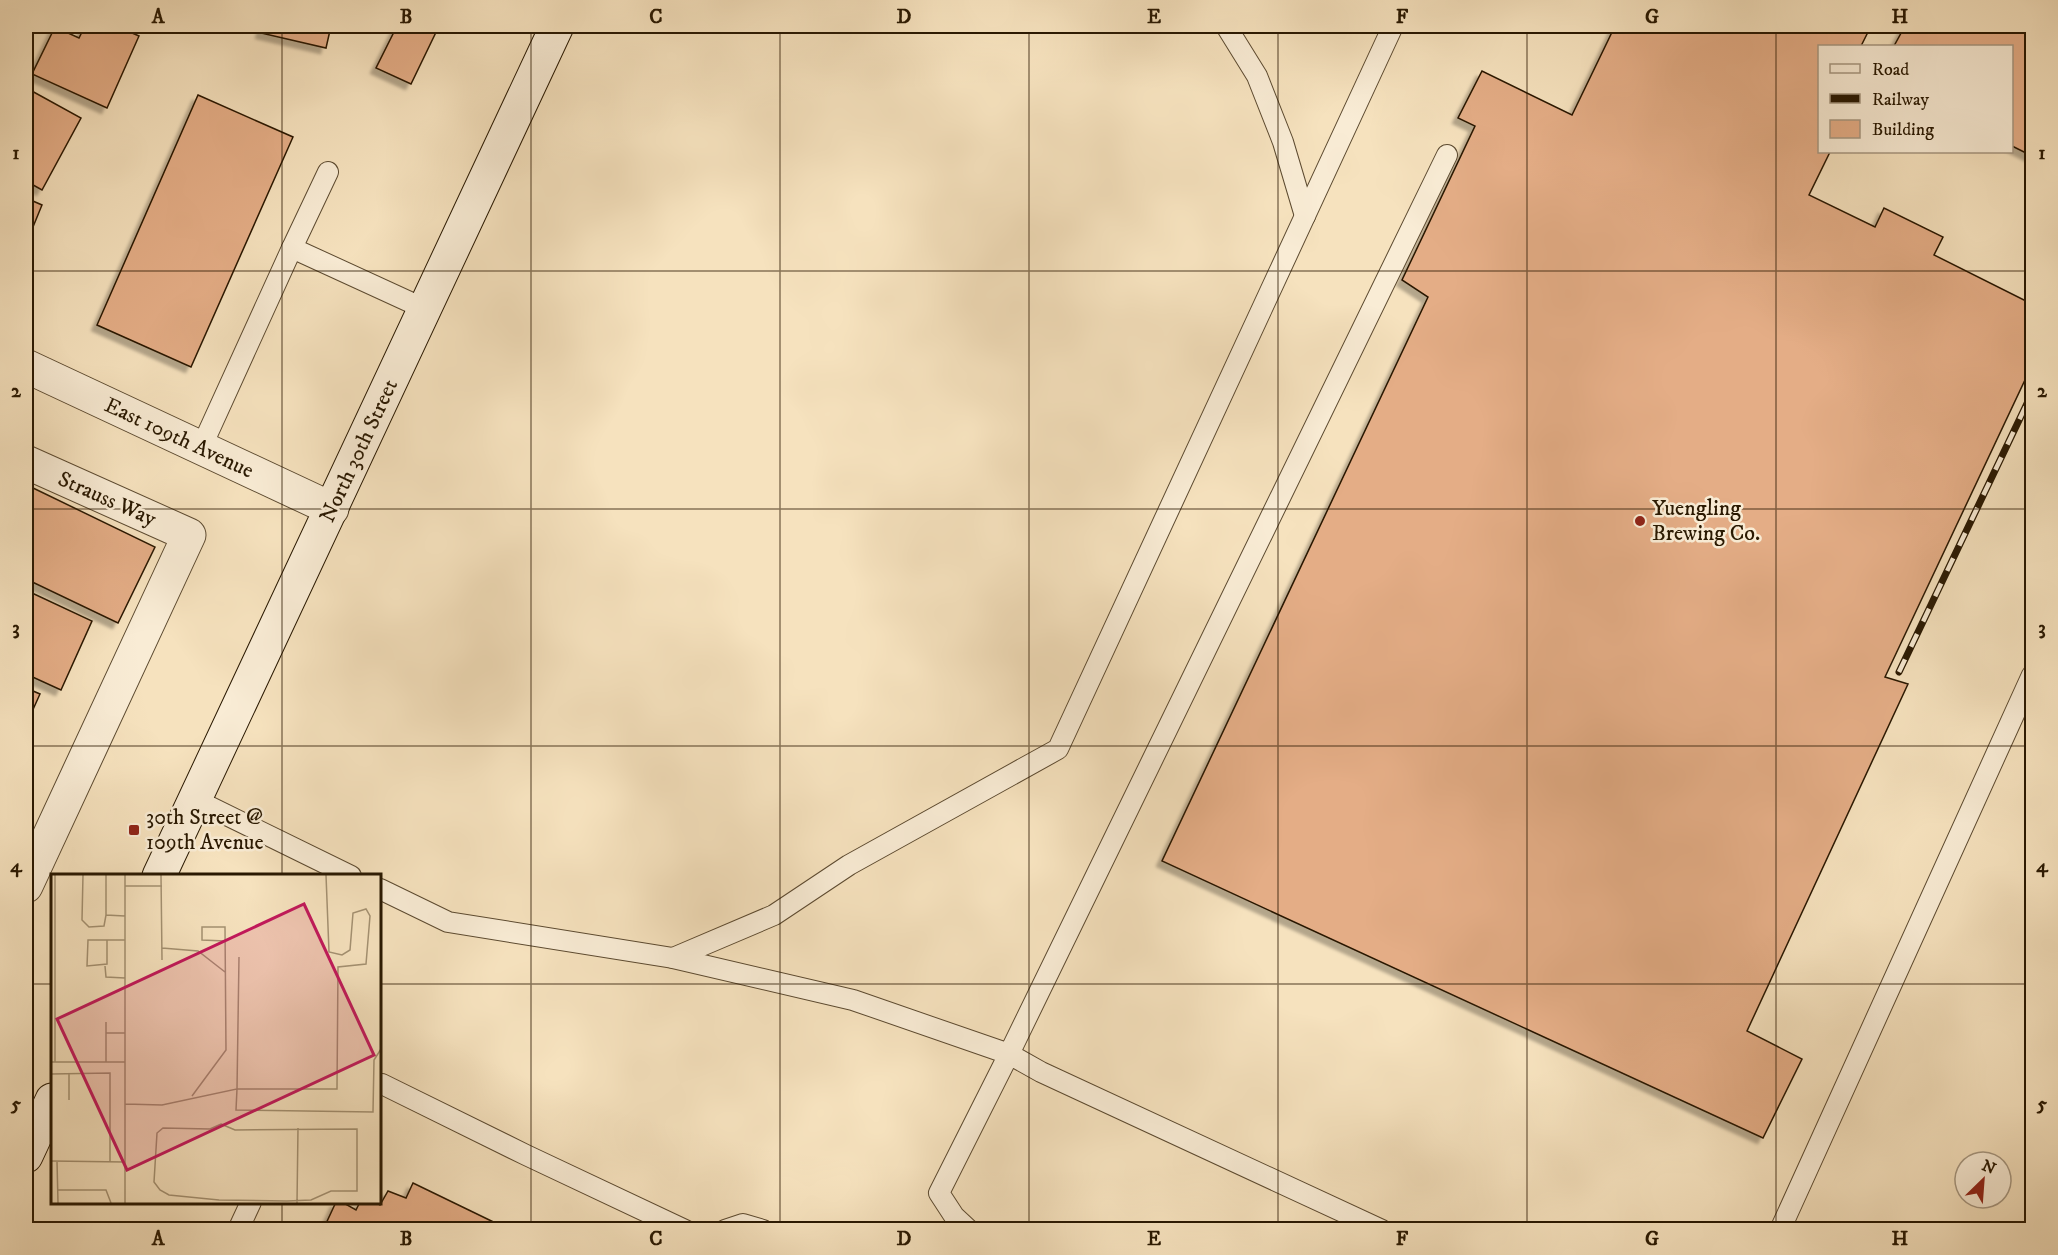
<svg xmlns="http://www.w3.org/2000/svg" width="2058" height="1255" font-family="'IM FELL DW Pica',serif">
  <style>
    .building { fill: #e4ad86; stroke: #291801; stroke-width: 1.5; filter: url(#shadow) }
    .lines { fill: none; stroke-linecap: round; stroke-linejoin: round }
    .service-casing { stroke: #5c4a30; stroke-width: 22 }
    .minor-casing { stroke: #5c4a30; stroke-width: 35 }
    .tertiary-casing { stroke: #5c4a30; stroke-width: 35 }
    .secondary-casing { stroke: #291801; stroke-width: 35 }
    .service { stroke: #f9ecd5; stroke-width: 20 }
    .minor { stroke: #f9ecd5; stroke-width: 33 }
    .tertiary { stroke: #f9ecd5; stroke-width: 33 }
    .secondary { stroke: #f9ecd5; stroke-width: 33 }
    .rail-casing { stroke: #291801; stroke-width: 7 }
    .rail { stroke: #f9ecd5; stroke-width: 4.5; stroke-dasharray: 14; stroke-linecap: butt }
    .grid { fill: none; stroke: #291801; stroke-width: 1.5; stroke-opacity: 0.55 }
    .poi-dot { fill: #8f2418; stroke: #f9ecd5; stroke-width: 2 }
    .labels { text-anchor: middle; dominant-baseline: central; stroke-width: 5; stroke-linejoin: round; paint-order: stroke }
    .street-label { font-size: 22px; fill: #291801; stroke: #f9ecd5 }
    .poi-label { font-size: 22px; fill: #291801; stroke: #f9ecd5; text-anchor: start }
    .inset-road { fill: none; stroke: #a49172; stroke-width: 1.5 }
    .view { fill: #c2185b; fill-opacity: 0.15; stroke: #c2185b; stroke-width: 3 }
    .inset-edge { fill: none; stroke: #291801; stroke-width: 3 }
    .neatline { fill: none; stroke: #291801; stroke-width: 2 }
    .grid-label { font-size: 20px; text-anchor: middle; font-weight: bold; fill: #291801 }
  </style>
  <defs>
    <filter id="shadow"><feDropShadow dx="-5.5" dy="5.5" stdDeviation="1.5" flood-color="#0004"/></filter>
  </defs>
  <rect width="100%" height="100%" fill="#f6e2be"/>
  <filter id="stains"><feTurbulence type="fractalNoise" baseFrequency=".00333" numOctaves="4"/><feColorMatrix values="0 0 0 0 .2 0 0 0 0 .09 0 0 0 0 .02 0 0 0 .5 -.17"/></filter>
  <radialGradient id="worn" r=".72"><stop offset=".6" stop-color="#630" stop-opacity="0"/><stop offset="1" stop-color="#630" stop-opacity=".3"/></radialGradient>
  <g class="building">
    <polygon points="85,26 116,26 139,36 107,108 32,74 55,27 79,38"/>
    <polygon points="263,26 331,26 326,48 261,33"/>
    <polygon points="397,26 439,26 411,84 376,68"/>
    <polygon points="1615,26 1871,26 1861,46 1820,46 1820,152 1830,152 1809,195 1875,227 1884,208 1943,237 1934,255 2032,304 2032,365 1885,677 1908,684 1747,1031 1802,1059 1763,1138 1162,861 1428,297 1402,280 1475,126 1458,118 1482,71 1572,115"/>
    <polygon points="1905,26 2032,26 2032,156 2012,146 2012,46 1894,46"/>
    <polygon points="30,90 81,118 42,190 26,181 26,98"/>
    <polygon points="198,95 293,137 191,367 97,325"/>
    <polygon points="26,198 42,205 26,244"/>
    <polygon points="31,487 155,547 118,623 26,579 26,498"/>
    <polygon points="32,593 92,621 61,690 26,674 26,607"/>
    <polygon points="26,688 40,694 26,725"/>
    <polygon points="413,1183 510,1230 323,1230 336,1202 342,1202 356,1210 360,1202 375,1202 380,1205 388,1191 406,1198"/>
  </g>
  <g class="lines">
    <defs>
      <g id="service">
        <polyline points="1226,26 1257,76 1283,142 1305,216"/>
        <polyline points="328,172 292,248 425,309"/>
        <polyline points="201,448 292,248"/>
        <polyline points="196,800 351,876"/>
        <polyline points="380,889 448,922 673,958 853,1000 1009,1054 1447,155"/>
        <polyline points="673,958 774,915 849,865 1058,749 1393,26"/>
        <polyline points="380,1084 382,1084 526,1155 685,1230"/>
        <polyline points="238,1230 251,1202"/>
        <polyline points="725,1230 743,1224 763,1230"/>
        <polyline points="969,1230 954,1216 939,1193 1009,1054 1041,1072 1382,1230"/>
        <polyline points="1780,1230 2032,675"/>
      </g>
      <polyline id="minor" points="26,462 189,535 26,886"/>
      <polyline id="tertiary" points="26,366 332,509"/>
      <g id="secondary">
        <polyline points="159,876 557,26"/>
        <polyline points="26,1156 52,1100"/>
      </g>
    </defs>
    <use href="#service" class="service-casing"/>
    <use href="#minor" class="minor-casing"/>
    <use href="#tertiary" class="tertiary-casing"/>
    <use href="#secondary" class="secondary-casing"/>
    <use href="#service" class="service"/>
    <use href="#minor" class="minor"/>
    <use href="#tertiary" class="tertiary"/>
    <use href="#secondary" class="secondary"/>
    <defs>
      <polyline id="rail" points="1899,672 2032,393"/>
    </defs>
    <use href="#rail" class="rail-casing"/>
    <use href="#rail" class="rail"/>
  </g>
  <path class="grid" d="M282 26V876M531 26V1230M780 26V1230M1029 26V1230M1278 26V1230M1527 26V1230M1776 26V1230M26 271H2032M26 509H2032M26 746H2032M26 984H52M380 984H2032M282 1202V1230"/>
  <g class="poi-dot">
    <circle cx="1640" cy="521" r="6"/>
    <rect x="128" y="824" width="12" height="12" rx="3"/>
  </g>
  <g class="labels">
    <g class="street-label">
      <text transform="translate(179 438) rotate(25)">East 109th Avenue</text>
      <text transform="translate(359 451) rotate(-65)">North 30th Street</text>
      <text transform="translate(107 499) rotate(24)">Strauss Way</text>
    </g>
    <g class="poi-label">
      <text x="1652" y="508">Yuengling<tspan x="1652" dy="25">Brewing Co.</tspan></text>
      <text x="146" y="817">30th Street @<tspan x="146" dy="25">109th Avenue</tspan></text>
    </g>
  </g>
  <g transform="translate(51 874)">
    <rect width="330" height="330" fill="#f6e2be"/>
    <path class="inset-road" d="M32 1 31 46 38 53 53 52 55 41M55 1V41L74 42M110 1 111 86M275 1 278 78 291 81 299 76 302 39 315 35 319 42 315 90 287 93 286 215H186L185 236 322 238 323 186 330 175M74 12H111M56 66V90L36 92 37 66H74M111 74 147 77 174 98M54 92 55 103 74 104M55 148V159H74M55 159V188M1 188H74M4 188V1M0 200 59 199V288M18 200V226M141 222 175 176 174 53H151V66L174 67M74 230 111 231 186 215 188 83M170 250 184 256 306 255V317H280L260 326 236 327 168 326 118 321 109 316 103 308 106 259 112 254 159 255ZM0 287 74 288M6 287 7 329M7 316H55L60 329M74 329V1M246 329 247 254"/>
    <path class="view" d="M253 30 323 181 76 296 6 145Z"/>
    <rect width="330" height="330" class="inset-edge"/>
  </g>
  <rect width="2058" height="1255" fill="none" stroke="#f6e2be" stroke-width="66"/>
  <rect x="1818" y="45" width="195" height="108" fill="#f9ecd5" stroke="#a69780" stroke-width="1.5"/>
  <rect x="1830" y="64" width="30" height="9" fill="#f9ecd5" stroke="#a69780" stroke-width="1.5"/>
  <text x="1872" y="75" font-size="18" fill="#291801">Road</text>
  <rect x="1830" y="94" width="30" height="9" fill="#291801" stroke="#a69780" stroke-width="1.5"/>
  <text x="1872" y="105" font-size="18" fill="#291801">Railway</text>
  <rect x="1830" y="120" width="30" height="18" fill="#e4ad86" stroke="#a69780" stroke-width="1.5"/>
  <text x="1872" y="135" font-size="18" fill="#291801">Building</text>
  <g transform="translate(1983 1180) rotate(25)"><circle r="28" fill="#f9ecd5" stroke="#a69780" stroke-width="1.5"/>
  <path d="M0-4.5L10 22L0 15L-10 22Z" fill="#8f2418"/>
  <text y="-9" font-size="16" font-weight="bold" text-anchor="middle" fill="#291801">N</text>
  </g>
  <rect x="33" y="33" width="1992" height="1189" class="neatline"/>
  <g class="grid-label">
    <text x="158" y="23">A</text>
    <text x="406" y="23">B</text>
    <text x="656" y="23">C</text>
    <text x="904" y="23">D</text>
    <text x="1154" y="23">E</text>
    <text x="1402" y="23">F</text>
    <text x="1652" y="23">G</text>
    <text x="1900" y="23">H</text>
    <text x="16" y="159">1</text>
    <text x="2042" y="159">1</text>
    <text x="16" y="397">2</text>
    <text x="2042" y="397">2</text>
    <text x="16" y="634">3</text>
    <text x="2042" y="634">3</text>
    <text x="16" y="872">4</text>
    <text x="2042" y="872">4</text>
    <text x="16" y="1110">5</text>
    <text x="2042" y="1110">5</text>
    <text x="158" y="1245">A</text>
    <text x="406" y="1245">B</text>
    <text x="656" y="1245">C</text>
    <text x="904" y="1245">D</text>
    <text x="1154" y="1245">E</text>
    <text x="1402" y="1245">F</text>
    <text x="1652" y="1245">G</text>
    <text x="1900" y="1245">H</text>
  </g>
  <rect width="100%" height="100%" filter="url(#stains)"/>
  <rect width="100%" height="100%" fill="url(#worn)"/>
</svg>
